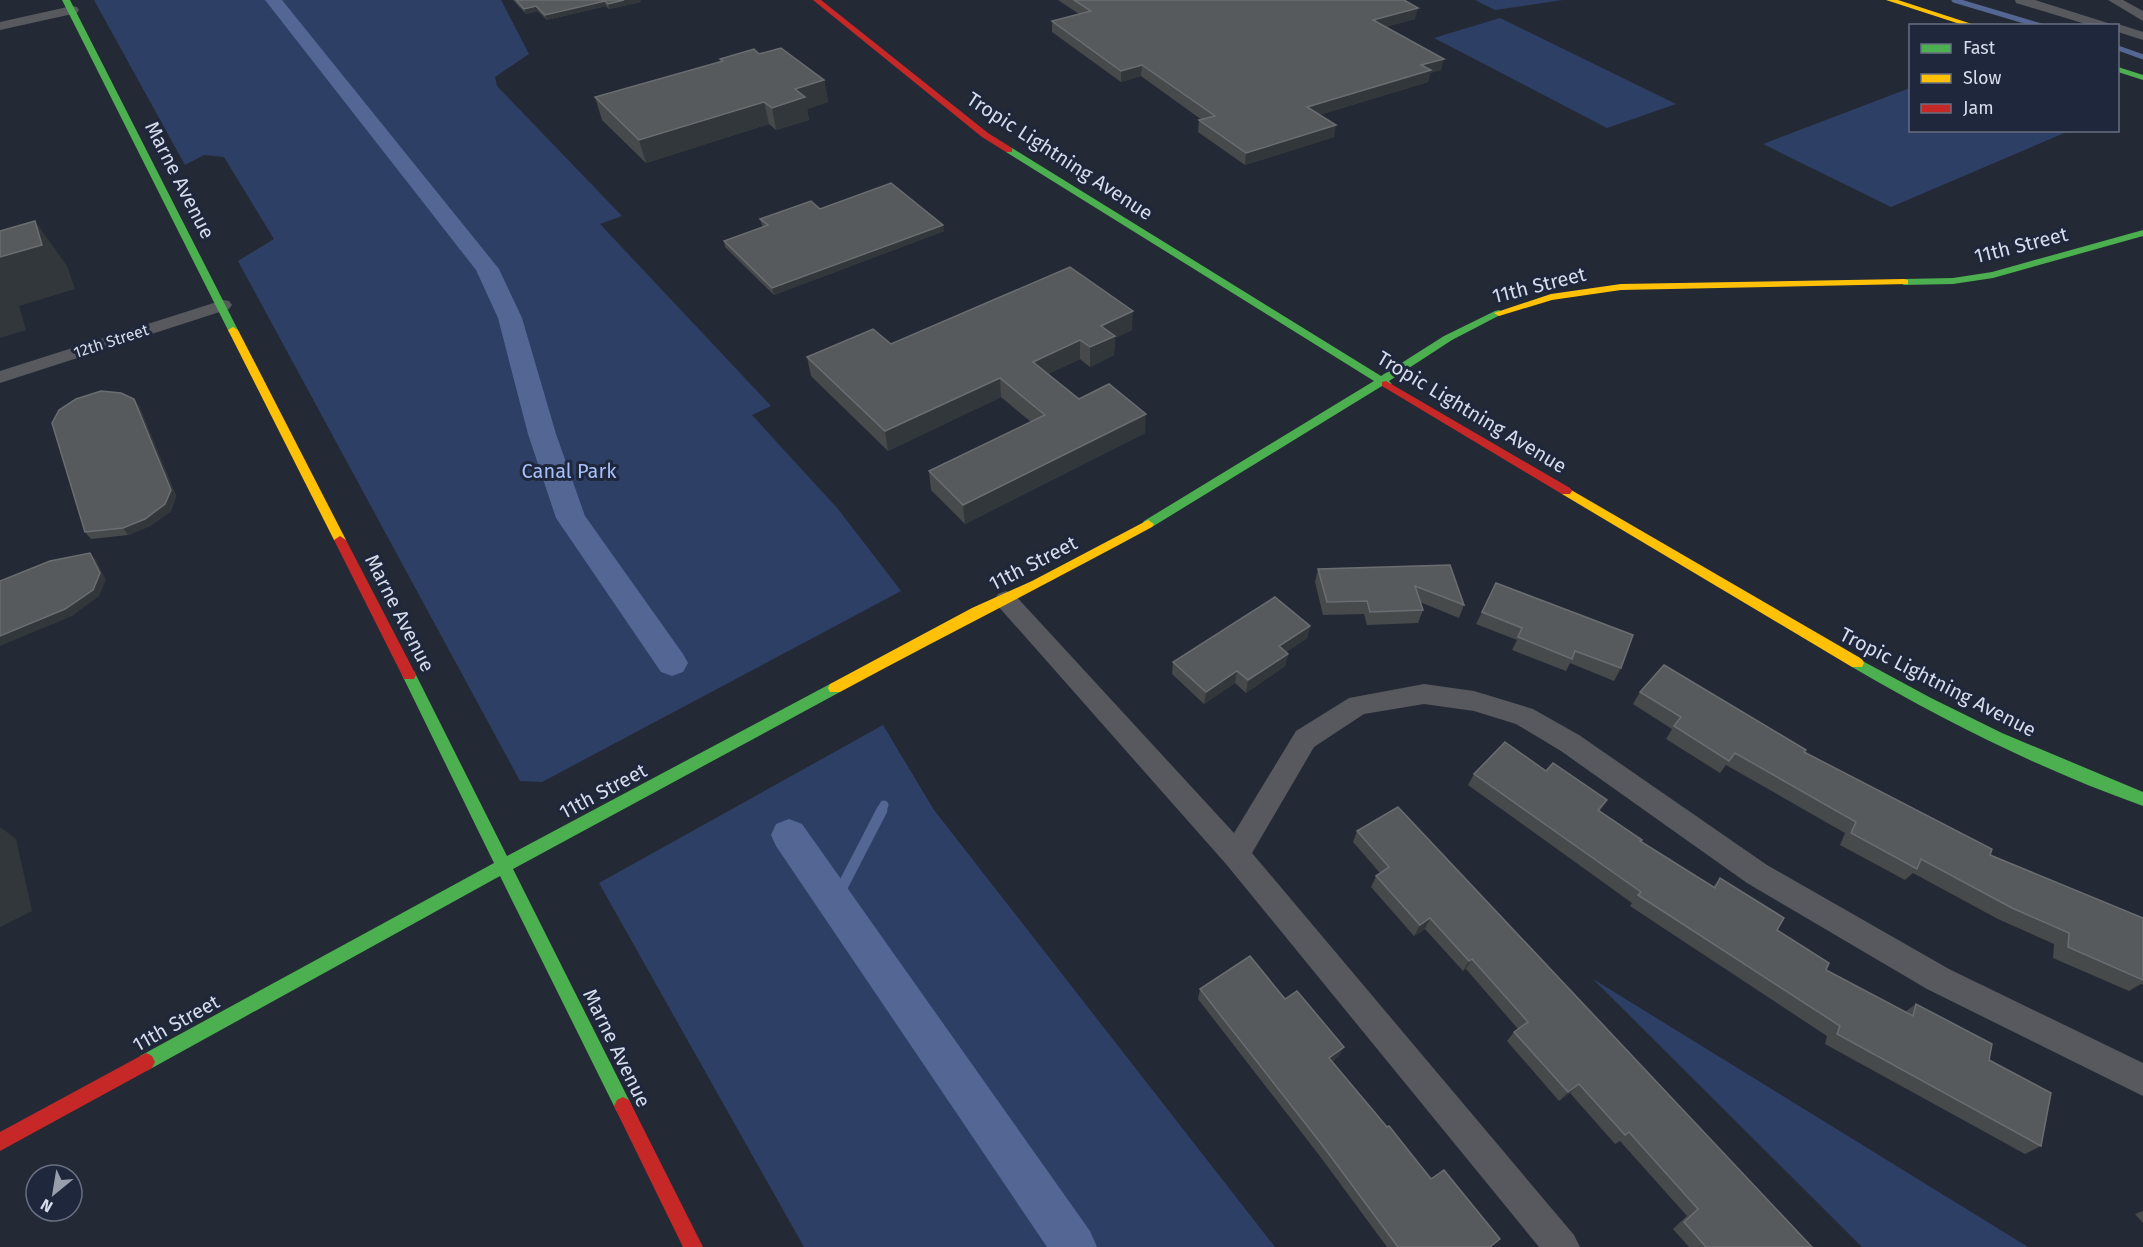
<svg xmlns="http://www.w3.org/2000/svg" width="2143" height="1247" font-family="'Fira Sans',sans-serif">
  <style>
    .green { fill: #2e3f66 }
    .lines { fill: none; stroke-linecap: round; stroke-linejoin: round }
    .stream-far2 { stroke: #546794; stroke-width: 5 }
    .stream-far1 { stroke: #546794; stroke-width: 9 }
    .stream { stroke: #546794; stroke-width: 11 }
    .canal { fill: #546794; fill-rule: evenodd }
    .street { fill: #57595e; fill-rule: evenodd }
    .fast { fill: #4caf50; fill-rule: evenodd }
    .slow { fill: #ffc107; fill-rule: evenodd }
    .jam { fill: #c62828; fill-rule: evenodd }
    .wall { fill: #474a4b }
    .shaded-wall { fill: #32373b }
    .building { fill: #565a5c; stroke: #6a6e72; stroke-width: 1.5 }
    .labels { text-anchor: middle; dominant-baseline: central; stroke-width: 6; stroke-linejoin: round; paint-order: stroke }
    .far-street-label { font-size: 16px; fill: #d6dcea; stroke: #1e273b }
    .street-label { font-size: 20px; fill: #d6dcea; stroke: #1e273b }
    .park-label { font-size: 20px; fill: #a6bff9; stroke: #1e273b }
  </style>
  <rect width="100%" height="100%" fill="#242a35"/>
  <g class="green">
    <polygon points="94,0 501,0 529,54 495,77 497,86 622,216 600,224 771,406 752,415 838,509 901,591 542,782 520,781 238,261 274,239 224,157 204,155 185,165"/>
    <polygon points="1475,0 1563,0 1495,10"/>
    <polygon points="1500,18 1676,104 1607,128 1434,38"/>
    <polygon points="1910,88 1910,130 2069,131 1891,207 1763,144"/>
    <polygon points="883,725 934,810 1275,1247 804,1247 599,883"/>
    <polygon points="1593,979 2028,1247 1862,1247"/>
  </g>
  <g class="lines">
    <g class="stream-far2">
      <polyline points="1954,0 2041,26"/>
      <polyline points="2118,48 2143,57"/>
    </g>
    <polyline class="stream-far1" points="881,811 884,805"/>
    <polyline class="stream" points="835,901 882,810"/>
    <g class="canal">
      <polygon points="265,0 282,0 499,269 522,318 556,434 585,516 683,654 688,663 683,672 672,676 661,672 556,518 528,434 498,318 476,270"/>
      <polygon points="789,819 802,824 1090,1231 1097,1247 1047,1247 776,846 771,835 776,824"/>
    </g>
    <g class="street">
      <polygon points="2015,0 2035,0 2114,25 2118,24 2143,32 2143,40 2118,32 2118,26 2092,26 2016,3"/>
      <polygon points="2108,0 2123,0 2143,11 2143,21"/>
      <polygon points="72,6 77,7 79,10 77,13 0,30 0,22"/>
      <polygon points="223,300 229,301 232,305 229,309 0,383 0,371"/>
      <polygon points="1006,591 1014,594 1234,833 1296,731 1349,698 1424,684 1474,691 1533,709 1579,735 1767,865 1949,969 2143,1063 2143,1096 1927,989 1747,883 1561,751 1516,724 1474,711 1424,704 1364,714 1314,747 1252,853 1574,1235 1580,1247 1539,1247 1226,864 998,606 994,600 998,594"/>
    </g>
    <g class="fast">
      <polygon points="62,0 70,0 238,330 237,332 229,332 228,330"/>
      <polygon points="2118,67 2143,75 2143,80 2118,72"/>
      <polygon points="1006,148 1012,148 1381,376 1444,336 1495,311 1499,310 1504,313 1452,340 1389,381 1392,384 1390,386 1382,386 1152,527 1144,527 1142,524 1144,521 1374,381 1006,152"/>
      <polygon points="2143,230 2143,236 1993,278 1953,284 1904,285 1899,282 1904,279 1953,278 1992,272"/>
      <path d="M1857 658 1931 698 2002 733 2143 792V806C2042 770 1944 721 1852 667L1850 663 1852 659Z"/>
      <polygon points="409,670 414,671 416,675 507,856 830,684 840,684 842,688 840,692 513,869 629,1100 632,1106 629,1112 623,1115 617,1112 500,876 152,1068 146,1071 140,1068 137,1062 140,1056 494,863 402,675 404,671"/>
    </g>
    <g class="slow">
      <polygon points="1886,0 1898,0 1978,26 1966,26"/>
      <polygon points="1904,279 1908,280 1908,284 1621,290 1552,300 1499,316 1494,313 1551,294 1621,284"/>
      <polygon points="233,327 238,330 346,540 344,543 340,544 334,540 228,330"/>
      <polygon points="1566,487 1862,659 1864,663 1862,667 1852,667 1562,494 1560,491 1562,488"/>
      <path d="M1148 520 1154 524 1152 527C1049 583 944 636 840 692H830L828 688 830 684 972 608 1032 581Z"/>
    </g>
    <g class="jam">
      <polygon points="813,0 821,0 988,133 1012,148 1012,152 1006,152 982,137"/>
      <polygon points="1386,381 1570,488 1572,491 1570,494 1562,494 1382,386 1382,382"/>
      <polygon points="340,536 346,540 416,675 414,679 404,679 402,675 334,540"/>
      <polygon points="146,1053 152,1056 155,1062 152,1068 0,1151 0,1132"/>
      <polygon points="623,1097 629,1100 703,1247 683,1247 614,1106 617,1100"/>
    </g>
  </g>
  <g class="wall">
    <polygon points="513,0 640,0 641,2 609,9 606,6 547,20 538,11 526,14"/>
    <polygon points="1058,0 1404,0 1415,19 1385,27 1441,70 1430,73 1428,82 1319,115 1334,137 1245,165 1198,132 1199,120 1202,120 1141,76 1121,82 1052,32 1052,21 1079,14"/>
    <polygon points="759,54 824,80 828,102 807,109 809,120 776,130 769,124 646,163 602,120 595,97 721,62 720,59"/>
    <polygon points="820,209 944,231 774,295 725,247 724,241 764,227 762,225 760,219"/>
    <polygon points="1132,330 1115,338 1114,355 1090,367 1080,359 1048,374 1079,399 1145,433 965,524 931,490 929,471 1031,422 1001,397 888,451 811,376 807,357 891,344"/>
    <polygon points="139,406 176,496 171,511 150,526 128,535 91,539 85,532"/>
    <polygon points="1450,565 1464,605 1459,618 1420,602 1423,610 1418,623 1367,625 1364,614 1323,615 1315,582 1318,569"/>
    <polygon points="1496,583 1621,668 1614,681 1570,663 1566,671 1512,650 1517,640 1476,624 1482,612"/>
    <polygon points="1310,626 1307,638 1286,652 1288,654 1285,666 1246,693 1235,683 1204,704 1172,674 1173,662"/>
    <polygon points="1640,692 1804,752 1990,855 2143,918 2143,985 2141,984 2129,991 2053,958 2054,944 1998,919 1913,873 1905,880 1840,845 1845,833 1726,765 1720,773 1666,739 1672,729 1633,704"/>
    <polygon points="1546,771 1607,800 1600,811 1641,842 1713,887 1720,878 1777,930 1826,970 1905,1012 1916,1004 1989,1060 2041,1146 2025,1154 1825,1044 1827,1036 1630,906 1632,903 1468,785 1474,774"/>
    <polygon points="1357,831 1812,1247 1689,1247 1673,1229 1687,1216 1620,1141 1615,1144 1570,1093 1559,1101 1507,1041 1514,1032 1518,1029 1466,969 1463,971 1425,929 1414,936 1371,887 1376,876 1380,873 1353,842"/>
    <polygon points="1200,989 1285,999 1339,1056 1332,1062 1387,1127 1492,1247 1387,1247 1319,1155 1198,999"/>
    <polygon points="2143,1211 2143,1223 2135,1214"/>
  </g>
  <g class="shaded-wall">
    <polygon points="624,0 640,0 641,2 609,9 608,4"/>
    <polygon points="605,1 606,6 547,20 545,15"/>
    <polygon points="536,6 538,11 526,14 524,9"/>
    <polygon points="1418,8 1415,19 1371,31 1373,20"/>
    <polygon points="1444,59 1441,70 1430,73 1428,82 1306,119 1307,107 1421,65"/>
    <polygon points="1142,65 1141,76 1121,82 1121,71"/>
    <polygon points="824,80 828,102 807,109 809,120 776,130 772,108 795,89"/>
    <polygon points="764,102 769,124 646,163 639,140"/>
    <polygon points="1336,125 1334,137 1245,165 1246,153"/>
    <polygon points="35,221 67,266 75,289 19,306 26,330 0,338 0,257"/>
    <polygon points="943,225 944,231 774,295 772,288"/>
    <polygon points="1133,311 1132,330 1115,338 1114,355 1090,367 1090,347 1101,326"/>
    <polygon points="1080,340 1080,359 1033,381 1033,362"/>
    <polygon points="1000,378 1001,397 888,451 885,431"/>
    <polygon points="134,399 139,406 176,496 171,511 150,526 128,535 123,528"/>
    <polygon points="1146,414 1145,433 965,524 963,505"/>
    <polygon points="90,553 96,560 106,580 99,596 72,616 0,646 0,636"/>
    <polygon points="1310,626 1307,638 1276,659 1279,646"/>
    <polygon points="1288,654 1285,666 1246,693 1248,680"/>
    <polygon points="1237,671 1235,683 1204,704 1206,692"/>
    <polygon points="0,827 16,839 32,911 0,927"/>
    <polygon points="1430,918 1425,929 1414,936 1420,925"/>
    <polygon points="1472,959 1466,969 1463,971 1469,961"/>
    <polygon points="1344,1047 1339,1056 1325,1067 1329,1058"/>
    <polygon points="1579,1084 1570,1093 1559,1101 1568,1092"/>
  </g>
  <g class="building">
    <polygon points="516,0 624,0 608,4 605,1 545,15 536,6 524,9"/>
    <polygon points="1074,0 1404,0 1418,8 1373,20 1444,59 1421,65 1431,70 1307,107 1336,125 1246,153 1199,120 1215,116 1142,65 1121,71 1052,21 1091,11"/>
    <polygon points="781,48 824,80 795,89 805,97 772,108 764,102 639,140 595,97 723,61 720,59 754,49 759,54"/>
    <polygon points="891,183 943,225 772,288 724,241 768,225 760,219 811,201 820,209"/>
    <polygon points="35,221 42,245 0,257 0,231"/>
    <polygon points="1070,267 1133,311 1101,326 1115,336 1090,347 1080,340 1033,362 1079,399 1109,384 1146,414 963,505 929,471 1045,415 1000,378 885,431 807,357 873,329 891,344"/>
    <polygon points="101,391 121,393 134,399 171,490 165,504 145,519 123,528 85,532 52,423 59,410 76,399"/>
    <polygon points="90,553 100,573 93,590 65,609 0,636 0,581 50,561"/>
    <polygon points="1450,565 1464,605 1415,586 1423,610 1370,612 1367,601 1327,602 1318,569"/>
    <polygon points="1496,583 1633,635 1621,668 1575,651 1572,659 1518,637 1522,628 1482,612"/>
    <polygon points="1275,597 1310,626 1279,646 1288,654 1248,680 1237,671 1206,692 1173,662"/>
    <polygon points="1664,665 1806,750 1804,752 1992,849 1990,855 2143,918 2143,980 2068,947 2069,933 2012,908 1921,859 1917,869 1851,833 1856,822 1735,753 1729,761 1674,726 1681,717 1640,692"/>
    <polygon points="1505,742 1546,771 1553,763 1607,800 1598,810 1642,840 1640,841 1715,888 1720,878 1784,918 1777,930 1829,963 1826,970 1913,1016 1916,1004 1992,1044 1989,1060 2051,1093 2041,1146 1837,1034 1840,1026 1638,895 1641,892 1474,774"/>
    <polygon points="1398,807 1812,1247 1706,1247 1684,1222 1698,1209 1629,1132 1625,1135 1579,1084 1568,1092 1514,1032 1528,1022 1472,959 1469,961 1430,918 1420,925 1376,876 1389,867 1357,831"/>
    <polygon points="1250,956 1285,999 1297,991 1344,1047 1329,1058 1387,1127 1389,1126 1431,1179 1444,1170 1500,1239 1490,1247 1398,1247 1323,1146 1200,989"/>
  </g>
  <g class="labels">
    <g class="far-street-label">
      <text transform="translate(111 341) rotate(-18)">12th Street</text>
    </g>
    <g class="street-label">
      <text transform="translate(1060 156) rotate(33)">Tropic Lightning Avenue</text>
      <text transform="translate(180 180) rotate(63)">Marne Avenue</text>
      <text transform="translate(2021 245) rotate(-14)">11th Street</text>
      <text transform="translate(1539 285) rotate(-14)">11th Street</text>
      <text transform="translate(1472 412) rotate(31)">Tropic Lightning Avenue</text>
      <text transform="translate(1033 563) rotate(-27)">11th Street</text>
      <text transform="translate(400 613) rotate(63)">Marne Avenue</text>
      <text transform="translate(1938 682) rotate(27)">Tropic Lightning Avenue</text>
      <text transform="translate(603 791) rotate(-28)">11th Street</text>
      <text transform="translate(176 1023) rotate(-29)">11th Street</text>
      <text transform="translate(617 1048) rotate(64)">Marne Avenue</text>
    </g>
    <g class="park-label">
      <text x="569" y="471">Canal Park</text>
    </g>
  </g>
  <rect x="1909" y="24" width="210" height="108" fill="#1e273b" stroke="#686f81" stroke-width="1.5"/>
  <rect x="1921" y="44" width="30" height="9" fill="#4caf50" stroke="#686f81" stroke-width="1.5"/>
  <text x="1963" y="54" font-size="18" fill="#d6dcea">Fast</text>
  <rect x="1921" y="74" width="30" height="9" fill="#ffc107" stroke="#686f81" stroke-width="1.5"/>
  <text x="1963" y="84" font-size="18" fill="#d6dcea">Slow</text>
  <rect x="1921" y="104" width="30" height="9" fill="#c62828" stroke="#686f81" stroke-width="1.5"/>
  <text x="1963" y="114" font-size="18" fill="#d6dcea">Jam</text>
  <g transform="translate(54 1193) rotate(210)"><circle r="28" fill="#1e273b" stroke="#686f81" stroke-width="1.5"/>
  <path d="M0-4.5L10 22L0 15L-10 22Z" fill="#989eab"/>
  <text y="-9" font-size="16" font-weight="bold" text-anchor="middle" fill="#d6dcea">N</text>
  </g>
</svg>
